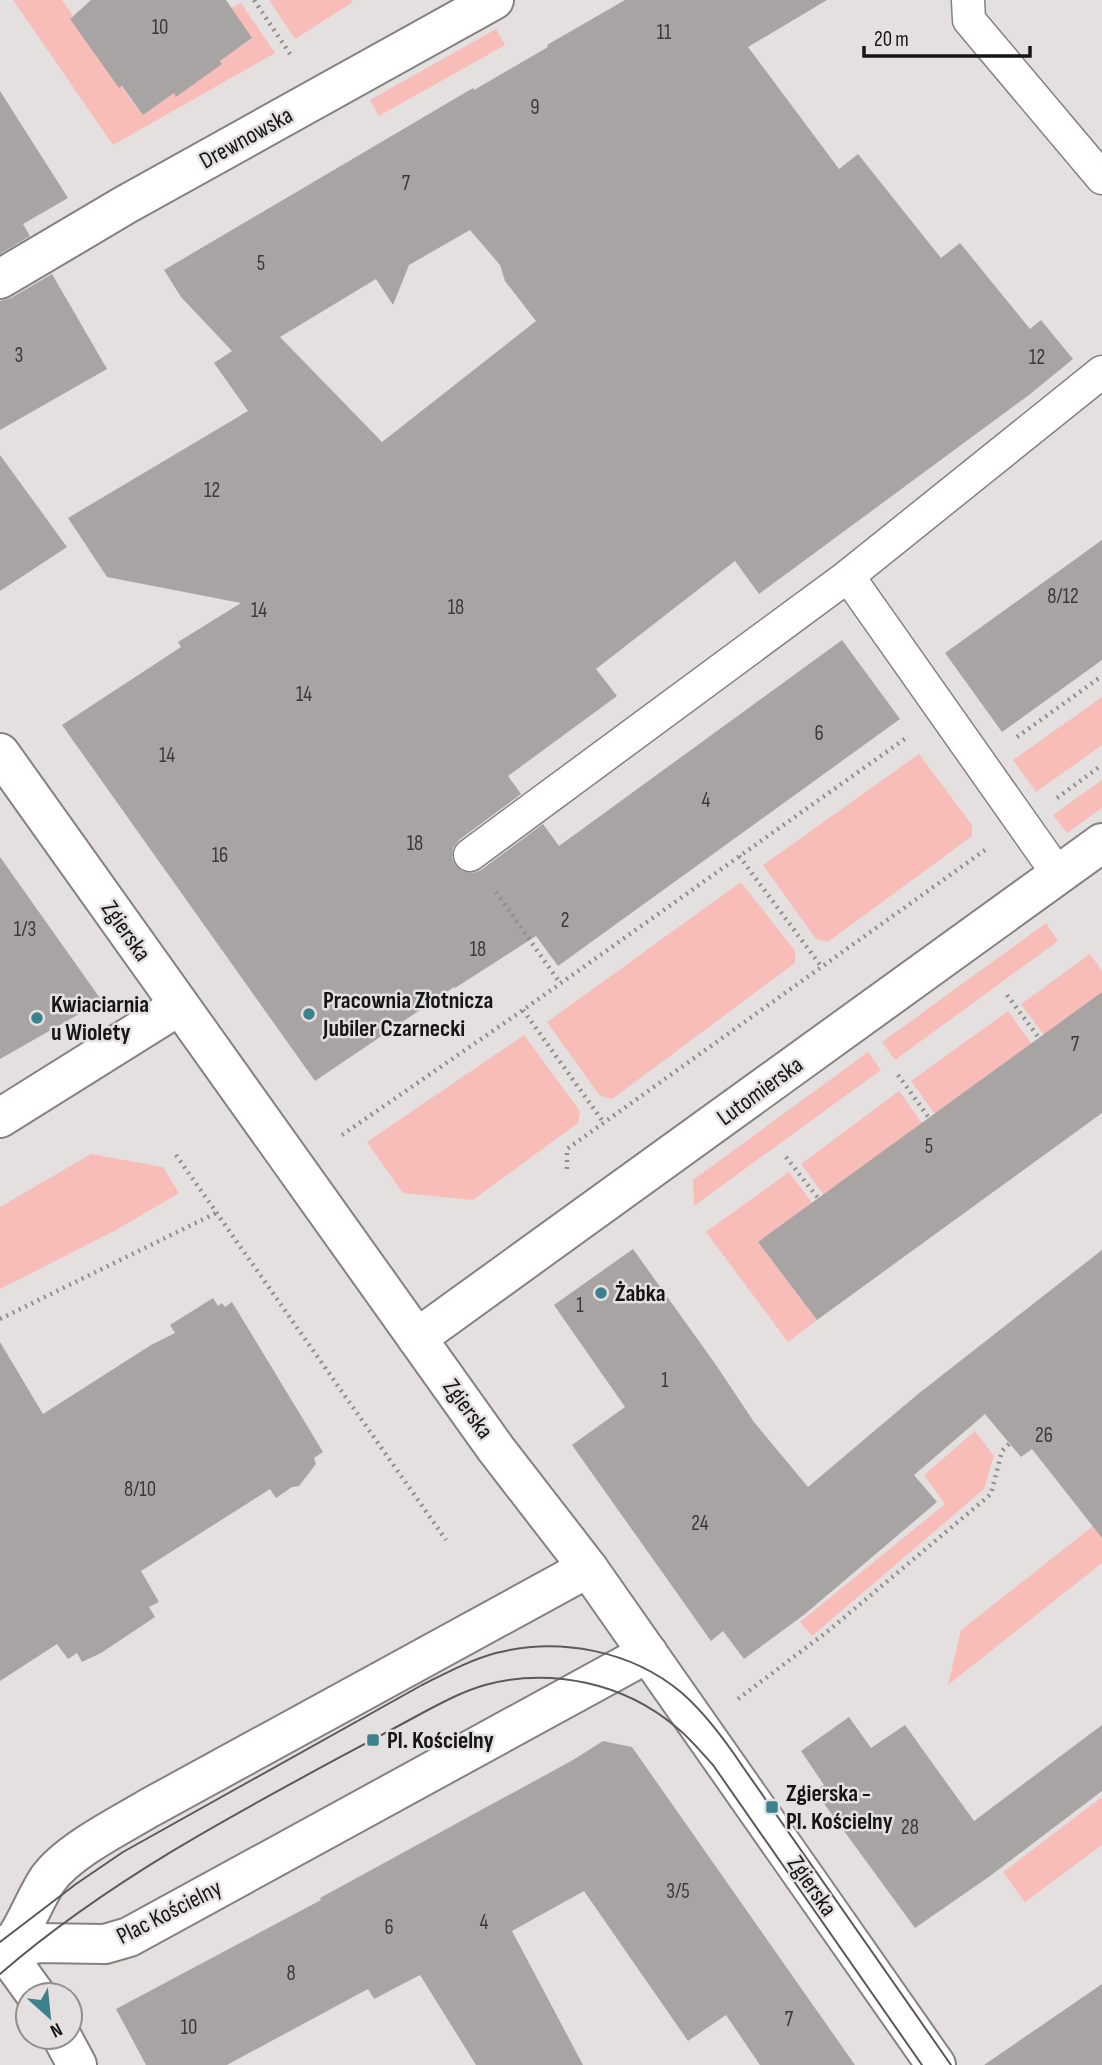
<svg xmlns="http://www.w3.org/2000/svg" width="1102" height="2065" font-family="'Sofia Sans Condensed',sans-serif">
  <style>
    .green { fill: #f8bdb9 }
    .building { fill: #a8a4a4; fill-rule: evenodd }
    .lines { fill: none; stroke-linecap: round; stroke-linejoin: round }
    .lane-casing { stroke: #858181; stroke-width: 35 }
    .street-casing { stroke: #858181; stroke-width: 42 }
    .secondary-casing { stroke: #858181; stroke-width: 42 }
    .path { stroke: #908e8d; stroke-width: 4.5; stroke-dasharray: 2 5; stroke-linecap: butt }
    .lane { stroke: #fff; stroke-width: 32 }
    .street { stroke: #fff; stroke-width: 38 }
    .secondary { stroke: #fff; stroke-width: 38 }
    .tram { stroke: #5c5a59; stroke-width: 2 }
    .poi-dot { fill: #3d818f; stroke: #e4e0df; stroke-width: 2.5 }
    .labels { text-anchor: middle; dominant-baseline: central; stroke-width: 5; stroke-linejoin: round; paint-order: stroke }
    .number-label { font-size: 21px; fill: #3a3939 }
    .street-label { font-size: 24px; fill: #161515; stroke: #e4e0df }
    .poi-label { font-size: 24px; font-weight: bold; fill: #161515; stroke: #e4e0df; text-anchor: start }
  </style>
  <rect width="100%" height="100%" fill="#e4e0df"/>
  <g class="green">
    <polygon points="13,0 62,0 73,16 70,19 143,115 174,93 177,96 222,64 220,61 252,39 231,8 241,3 275,53 113,145"/>
    <polygon points="269,0 352,0 353,2 295,39"/>
    <polygon points="496,29 505,45 379,116 370,100"/>
    <polygon points="1102,697 1102,745 1036,792 1013,760"/>
    <polygon points="919,754 972,825 972,836 828,942 816,939 763,865"/>
    <polygon points="1102,780 1102,808 1067,833 1053,815"/>
    <polygon points="741,882 795,951 795,963 612,1099 600,1096 547,1022"/>
    <polygon points="1046,923 1058,941 895,1060 882,1042"/>
    <polygon points="1090,954 1102,971 1102,997 1044,1035 1021,1004"/>
    <polygon points="1008,1011 1032,1044 935,1114 911,1081"/>
    <polygon points="524,1035 580,1111 578,1123 473,1200 403,1193 367,1142"/>
    <polygon points="868,1052 881,1070 694,1206 693,1180"/>
    <polygon points="899,1091 922,1123 824,1195 801,1164"/>
    <polygon points="91,1154 163,1167 179,1193 118,1229 0,1289 0,1207"/>
    <polygon points="789,1172 813,1204 758,1242 817,1320 788,1342 706,1232"/>
    <polygon points="975,1431 994,1456 984,1489 812,1636 800,1622 945,1504 924,1475"/>
    <polygon points="1102,1519 1102,1563 948,1685 961,1630"/>
    <polygon points="1102,1797 1102,1845 1025,1902 1003,1872"/>
  </g>
  <g class="building">
    <polygon points="91,0 226,0 252,38 220,61 222,64 176,97 174,93 143,115 122,86 119,88 70,19"/>
    <path d="M625 0H827L748 47 839 169 858 154 941 258 960 243 1030 329 1041 320 1073 359 1029 395 759 594 735 561 596 669 617 696 508 776 521 794 459 840 453 848 452 858 455 865 462 871 473 873 481 870 543 824 559 846 842 640 900 719 558 966 536 936 455 988 454 987 315 1081 62 725 181 647 178 642 241 603 107 577 68 518 248 411 214 363 232 351 181 297 164 270 473 88 474 90 548 47 547 45ZM470 230 500 265 505 281 536 321 382 442 280 337 376 279 393 305 409 265Z"/>
    <polygon points="0,91 68,198 23,224 30,236 0,254"/>
    <polygon points="52,274 107,369 0,430 0,301 11,298"/>
    <polygon points="0,455 67,547 0,591"/>
    <polygon points="1102,540 1102,660 1002,732 945,653"/>
    <polygon points="0,857 102,1001 0,1059"/>
    <polygon points="1102,992 1102,1113 817,1320 758,1242"/>
    <polygon points="633,1249 716,1365 754,1422 808,1487 918,1394 1102,1250 1102,1538 1032,1449 1021,1457 985,1414 914,1475 937,1502 805,1614 744,1659 723,1631 711,1641 572,1445 625,1407 554,1305"/>
    <polygon points="213,1298 218,1306 222,1303 225,1307 232,1302 323,1452 314,1458 316,1464 299,1486 292,1487 276,1498 270,1489 141,1571 159,1602 149,1607 155,1617 101,1653 82,1662 77,1653 68,1659 57,1644 0,1681 0,1342 43,1414 151,1345 175,1333 170,1325"/>
    <polygon points="849,1717 871,1748 905,1725 974,1821 1102,1725 1102,1791 990,1876 915,1928 814,1790 824,1785 801,1751"/>
    <polygon points="603,1741 632,1747 855,2065 760,2065 726,2015 688,2041 584,1891 512,1931 583,2065 476,2065 420,1975 374,1999 368,1989 227,2065 146,2065 116,2009 321,1900 320,1898 573,1760"/>
    <polygon points="1102,1984 1102,2065 984,2065"/>
  </g>
  <g class="lines">
    <defs>
      <g id="lane">
        <polyline points="968,0 969,20 1102,178"/>
        <polyline points="848,576 1058,874"/>
        <polyline points="470,855 848,576 1102,372"/>
      </g>
      <g id="street">
        <polyline points="0,279 125,205 494,0"/>
        <polyline points="0,1118 179,1006"/>
        <polyline points="0,1945 36,1995"/>
        <polyline points="62,2037 77,2065"/>
      </g>
      <g id="secondary">
        <polyline points="0,753 496,1449 588,1568 936,2065"/>
        <polyline points="417,1338 1102,843"/>
        <polyline points="6,1952 38,1943 105,1944 129,1937 648,1653"/>
        <path d="M0 1957C22 1938 32 1903 48 1879 68 1851 119 1826 149 1808L588 1568"/>
      </g>
    </defs>
    <use href="#lane" class="lane-casing"/>
    <use href="#street" class="street-casing"/>
    <use href="#secondary" class="secondary-casing"/>
    <g class="path">
      <polyline points="254,0 292,57"/>
      <polyline points="1017,737 1102,676"/>
      <polyline points="1057,798 1102,765"/>
      <polyline points="739,856 821,966"/>
      <polyline points="496,892 560,983"/>
      <polyline points="1007,995 1039,1038"/>
      <polyline points="523,1010 604,1123"/>
      <polyline points="898,1075 929,1118"/>
      <polyline points="342,1135 523,1010 906,738"/>
      <polyline points="176,1155 446,1540"/>
      <polyline points="786,1157 818,1198"/>
      <polyline points="567,1169 567,1149 985,850"/>
      <polyline points="0,1319 216,1213"/>
      <polyline points="738,1699 828,1631 991,1494 1002,1451 1010,1443"/>
    </g>
    <use href="#lane" class="lane"/>
    <use href="#street" class="street"/>
    <use href="#secondary" class="secondary"/>
    <g class="tram">
      <path d="M0 1942 76 1884 123 1852 422 1685C446 1673 470 1660 496 1653 559 1637 631 1650 682 1693 706 1714 725 1740 743 1767L951 2065"/>
      <path d="M0 1974C126 1865 281 1790 426 1711 445 1701 464 1691 485 1685 551 1667 624 1683 676 1727 690 1738 701 1752 713 1765L922 2065"/>
    </g>
  </g>
  <g class="poi-dot">
    <circle cx="309" cy="1014" r="7"/>
    <circle cx="37" cy="1018" r="7"/>
    <circle cx="601" cy="1293" r="7"/>
    <rect x="366" y="1733" width="14" height="14" rx="3.5"/>
    <rect x="765" y="1800" width="14" height="14" rx="3.5"/>
  </g>
  <g class="labels">
    <g class="number-label">
      <text x="160" y="27">10</text>
      <text x="664" y="32">11</text>
      <text x="535" y="107">9</text>
      <text x="406" y="183">7</text>
      <text x="261" y="263">5</text>
      <text x="19" y="355">3</text>
      <text x="1037" y="357">12</text>
      <text x="212" y="490">12</text>
      <text x="1063" y="596">8/12</text>
      <text x="456" y="607">18</text>
      <text x="259" y="610">14</text>
      <text x="304" y="694">14</text>
      <text x="819" y="733">6</text>
      <text x="167" y="755">14</text>
      <text x="706" y="800">4</text>
      <text x="415" y="843">18</text>
      <text x="220" y="855">16</text>
      <text x="565" y="920">2</text>
      <text x="25" y="929">1/3</text>
      <text x="478" y="949">18</text>
      <text x="1075" y="1044">7</text>
      <text x="929" y="1146">5</text>
      <text x="580" y="1305">1</text>
      <text x="665" y="1380">1</text>
      <text x="1044" y="1435">26</text>
      <text x="140" y="1489">8/10</text>
      <text x="700" y="1523">24</text>
      <text x="910" y="1827">28</text>
      <text x="678" y="1891">3/5</text>
      <text x="484" y="1922">4</text>
      <text x="389" y="1927">6</text>
      <text x="291" y="1973">8</text>
      <text x="789" y="2019">7</text>
      <text x="189" y="2027">10</text>
    </g>
    <g class="street-label">
      <text transform="translate(246 138) rotate(-29)">Drewnowska</text>
      <text transform="translate(126 931) rotate(55)">Zgierska</text>
      <text transform="translate(760 1091) rotate(-36)">Lutomierska</text>
      <text transform="translate(468 1409) rotate(54)">Zgierska</text>
      <text transform="translate(812 1886) rotate(55)">Zgierska</text>
      <text transform="translate(169 1912) rotate(-27)">Plac Kościelny</text>
    </g>
    <g class="poi-label">
      <text x="323" y="1000">Pracownia Złotnicza<tspan x="323" dy="28">Jubiler Czarnecki</tspan></text>
      <text x="51" y="1004">Kwiaciarnia<tspan x="51" dy="28">u Wiolety</tspan></text>
      <text x="615" y="1293">Żabka</text>
      <text x="387" y="1740">Pl. Kościelny</text>
      <text x="786" y="1793">Zgierska -<tspan x="786" dy="28">Pl. Kościelny</tspan></text>
    </g>
  </g>
  <g transform="translate(49 2016) rotate(153)"><circle r="33" fill="#e4e0df" stroke="#928f8e" stroke-width="2"/>
  <path d="M0-5L12 26L0 18L-12 26Z" fill="#3d818f"/>
  <text y="-10" font-size="19" font-weight="bold" text-anchor="middle" fill="#161515">N</text>
  </g>
  <path d="M864 46v10h166v-10" fill="none" stroke="#161515" stroke-width="3.5"/>
  <text x="874" y="46" font-size="21" fill="#161515" stroke="#e4e0df" stroke-width="5" paint-order="stroke">20 m</text>
</svg>
